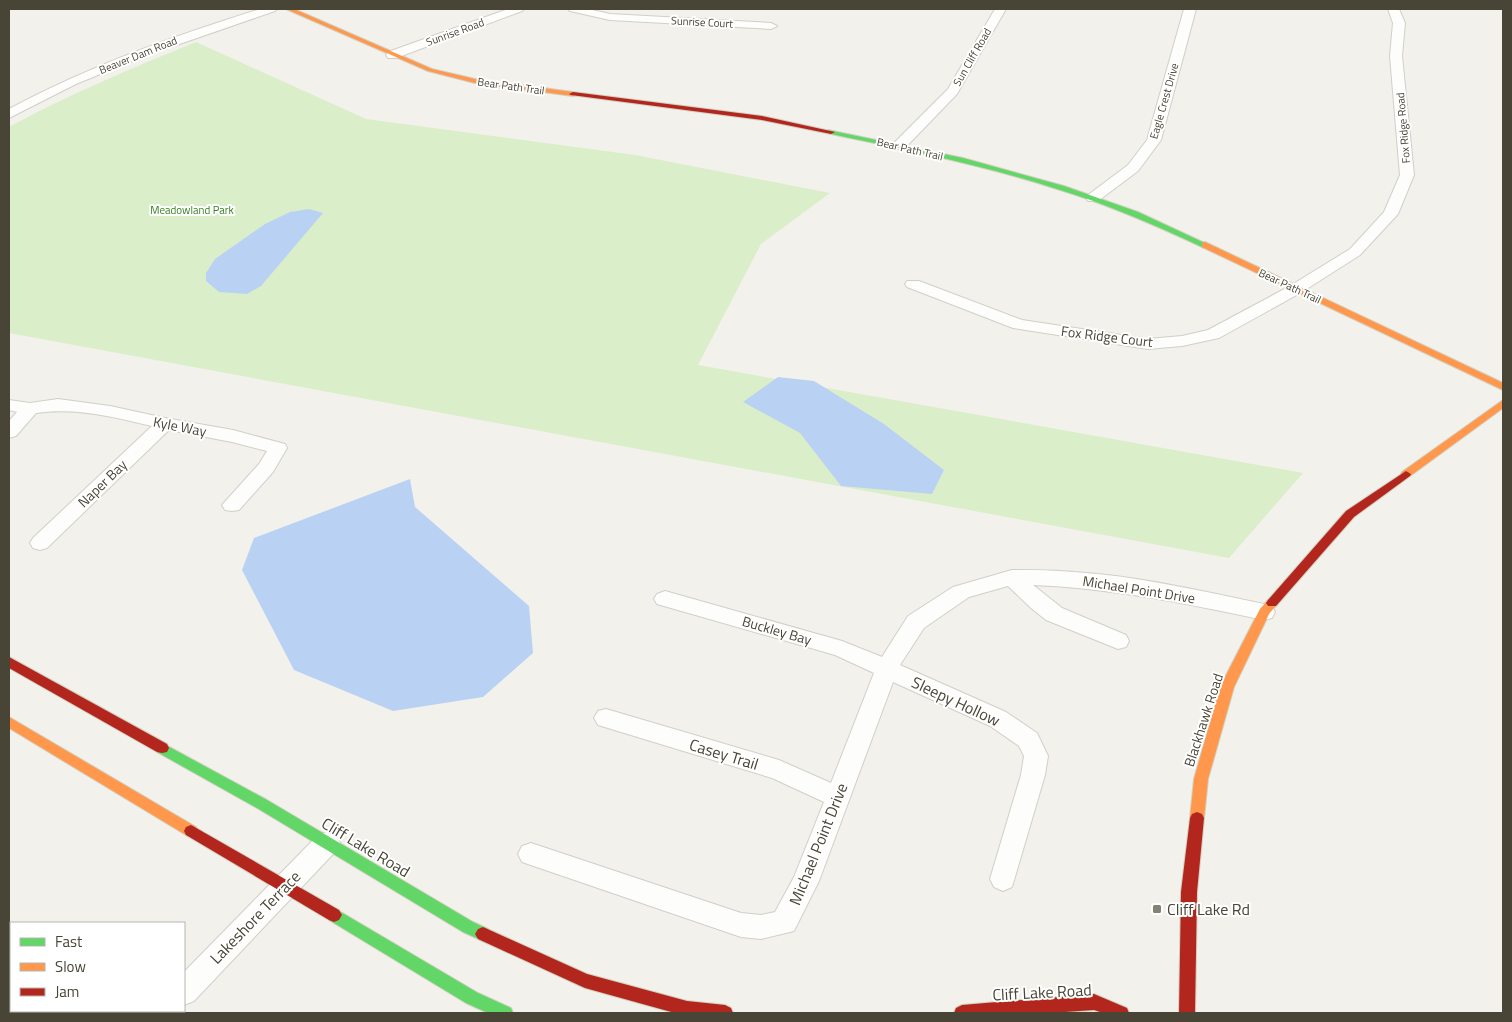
<svg xmlns="http://www.w3.org/2000/svg" width="1512" height="1022" font-family="'Titillium Web',sans-serif">
  <style>
    .green { fill: #daeec9 }
    .water { fill: #b9d2f3 }
    .lines { fill: none; stroke-linecap: round; stroke-linejoin: round }
    .street-casing { stroke: #d0cfc8; stroke-width: 2 }
    .fast-casing { stroke: #d2d0c1; stroke-width: 2 }
    .slow-casing { stroke: #d2d0c1; stroke-width: 2 }
    .jam-casing { stroke: #d2d0c1; stroke-width: 2 }
    .street { fill: #fdfdfc; fill-rule: evenodd }
    .fast { fill: #63d668; fill-rule: evenodd }
    .slow { fill: #ff974d; fill-rule: evenodd }
    .jam { fill: #b3261e; fill-rule: evenodd }
    .poi-dot { fill: #848175; stroke: #fff; stroke-width: 2 }
    .labels { text-anchor: middle; dominant-baseline: central; stroke-width: 4; stroke-linejoin: round; paint-order: stroke }
    .far-street-label { font-size: 11px; fill: #494536; stroke: #fff }
    .far-park-label { font-size: 11px; fill: #388024; stroke: #fff }
    .street-label { font-size: 14px; fill: #494536; stroke: #fff }
    .near-street-label { font-size: 16px; fill: #494536; stroke: #fff }
    .near-poi-label { font-size: 16px; fill: #494536; stroke: #fff; text-anchor: start }
  </style>
  <rect width="100%" height="100%" fill="#f2f1eb"/>
  <path class="green" d="M196 42 366 119 635 155 830 193 761 244 698 365 1303 473 1229 558 9 333V127C69 94 133 68 196 42Z"/>
  <g class="water">
    <polygon points="309,209 323,213 261,286 247,294 219,292 206,281 206,273 215,259 265,224 290,212"/>
    <polygon points="778,377 814,381 884,424 944,470 932,494 841,486 800,433 743,402"/>
    <polygon points="410,479 415,507 529,606 533,653 483,697 393,711 294,670 242,570 254,538"/>
  </g>
  <g class="lines">
    <defs>
      <g id="street">
        <path d="M260 9H277L275 11 142 57 76 84 9 118V109C89 66 174 36 260 9Z"/>
        <polygon points="508,9 524,9 522,11 396,58 388,58 386,55 388,52"/>
        <polygon points="568,9 588,9 610,14 771,23 777,26 771,29 610,20 570,11"/>
        <polygon points="995,9 1006,9 957,94 904,149 894,149 892,146 894,143 948,89"/>
        <polygon points="1184,9 1196,9 1161,140 1138,171 1098,201 1088,201 1086,198 1088,195 1128,165 1147,140"/>
        <polygon points="1388,9 1399,9 1405,23 1402,56 1414,175 1398,214 1360,255 1302,292 1219,338 1182,346 1148,349 1013,328 907,287 905,284 907,281 919,281 1022,320 1148,339 1182,336 1208,330 1290,286 1350,249 1384,212 1400,175 1390,56 1393,23"/>
        <path d="M58 399 110 406 165 418 233 430 285 444 287 448 273 472 239 510 232 511 225 510 222 505 259 464 267 451 232 442 169 430 47 548 40 550 33 548 30 543 33 538 152 426C114 417 75 407 36 413L16 436 9 438V421L17 412 9 410V400L30 403Z"/>
        <path d="M1012 570C1033 570 1053 570 1074 572 1138 576 1201 591 1264 604L1272 606 1275 612 1272 618 1264 620C1188 604 1112 588 1033 585L1062 608 1126 635 1129 641 1126 647 1118 649 1046 620 1031 608 1008 586 969 597 924 628 900 665 1006 712 1037 733 1048 756 1045 775 1012 887 1003 891 994 887 990 879 1021 775 1024 756 1019 746 990 726 893 682 819 881 794 931 761 939 741 937 522 862 518 854 522 846 531 843 741 913 761 915 775 912 794 877 824 802 772 778 598 725 594 718 598 711 606 709 779 760 831 783 874 673 835 655 657 604 654 599 657 594 665 591 842 641 882 657 908 616 953 587Z"/>
        <polygon points="327,832 336,835 340,843 336,851 194,1001 184,1005 184,972 318,835"/>
        <polygon points="149,1011 180,1011 179,1013 149,1013"/>
      </g>
      <g id="fast">
        <path d="M828 130 963 158 1064 186 1138 212 1209 245 1205 248 1202 247C1155 225 1107 204 1057 189 983 165 907 150 831 134L827 132Z"/>
        <polygon points="162,743 267,800 473,922 488,929 491,934 488,939 483,941 463,932 257,808 157,752 155,748 157,744"/>
        <polygon points="334,908 478,993 511,1008 513,1013 488,1013 466,1003 329,920 326,915 329,910"/>
      </g>
      <g id="slow">
        <polygon points="286,9 294,9 432,69 475,79 573,92 577,94 573,96 475,83 428,71"/>
        <polygon points="1205,242 1503,383 1503,390 1202,247 1202,243"/>
        <polygon points="1503,400 1503,408 1410,476 1402,476 1401,474 1402,472"/>
        <polygon points="1272,599 1276,600 1278,603 1269,614 1234,687 1208,779 1204,818 1202,822 1197,824 1192,822 1190,818 1194,779 1220,687 1260,609 1268,600"/>
        <polygon points="9,717 196,827 198,831 196,835 191,837 186,835 9,728"/>
      </g>
      <g id="jam">
        <polygon points="573,92 762,116 835,132 831,134 762,120 571,95 569,94"/>
        <polygon points="1406,471 1411,474 1410,476 1354,517 1276,606 1268,606 1266,603 1268,600 1346,511"/>
        <polygon points="9,657 167,744 169,748 167,752 162,753 157,752 9,668"/>
        <polygon points="1197,812 1202,814 1204,818 1197,892 1195,1013 1179,1013 1181,892 1190,818 1192,814"/>
        <polygon points="191,825 339,910 342,915 339,920 334,922 329,920 186,835 184,831 186,827"/>
        <polygon points="483,927 587,974 687,1001 725,1005 731,1008 733,1013 675,1013 585,988 478,939 475,934 478,929"/>
        <polygon points="1094,994 1127,1008 1129,1013 1103,1013 1094,1010 1051,1013 954,1013 956,1008 962,1005"/>
      </g>
    </defs>
    <use href="#street" class="street-casing"/>
    <use href="#fast" class="fast-casing"/>
    <use href="#slow" class="slow-casing"/>
    <use href="#jam" class="jam-casing"/>
    <use href="#street" class="street"/>
    <use href="#fast" class="fast"/>
    <use href="#slow" class="slow"/>
    <use href="#jam" class="jam"/>
  </g>
  <rect class="poi-dot" x="1152" y="904" width="10" height="10" rx="2.5"/>
  <g class="labels">
    <g class="far-street-label">
      <text transform="translate(702 22) rotate(3)">Sunrise Court</text>
      <text transform="translate(455 32) rotate(-20)">Sunrise Road</text>
      <text transform="translate(138 55) rotate(-22)">Beaver Dam Road</text>
      <text transform="translate(972 57) rotate(-60)">Sun Cliff Road</text>
      <text transform="translate(511 86) rotate(8)">Bear Path Trail</text>
      <text transform="translate(1164 101) rotate(-74)">Eagle Crest Drive</text>
      <text transform="translate(1403 128) rotate(-95)">Fox Ridge Road</text>
      <text transform="translate(910 149) rotate(13)">Bear Path Trail</text>
      <text transform="translate(1290 286) rotate(25)">Bear Path Trail</text>
    </g>
    <g class="far-park-label">
      <text x="192" y="210">Meadowland Park</text>
    </g>
    <g class="street-label">
      <text transform="translate(1107 336) rotate(7)">Fox Ridge Court</text>
      <text transform="translate(180 426) rotate(11)">Kyle Way</text>
      <text transform="translate(102 483) rotate(-44)">Naper Bay</text>
      <text transform="translate(1139 589) rotate(9)">Michael Point Drive</text>
      <text transform="translate(777 630) rotate(16)">Buckley Bay</text>
      <text transform="translate(1203 720) rotate(-72)">Blackhawk Road</text>
    </g>
    <g class="near-street-label">
      <text transform="translate(956 701) rotate(25)">Sleepy Hollow</text>
      <text transform="translate(724 754) rotate(17)">Casey Trail</text>
      <text transform="translate(818 844) rotate(-68)">Michael Point Drive</text>
      <text transform="translate(366 847) rotate(31)">Cliff Lake Road</text>
      <text transform="translate(255 917) rotate(-46)">Lakeshore Terrace</text>
      <text transform="translate(1042 992) rotate(-3)">Cliff Lake Road</text>
    </g>
    <g class="near-poi-label">
      <text x="1167" y="909">Cliff Lake Rd</text>
    </g>
  </g>
  <rect width="1512" height="1022" fill="none" stroke="#494536" stroke-width="20"/>
  <rect x="10" y="922" width="175" height="90" fill="#ffffff" stroke="#b6b5af"/>
  <rect x="20" y="938" width="25" height="8" fill="#63d668" stroke="#b6b5af"/>
  <text x="55" y="947" font-size="15" fill="#494536">Fast</text>
  <rect x="20" y="963" width="25" height="8" fill="#ff974d" stroke="#b6b5af"/>
  <text x="55" y="972" font-size="15" fill="#494536">Slow</text>
  <rect x="20" y="988" width="25" height="8" fill="#b3261e" stroke="#b6b5af"/>
  <text x="55" y="997" font-size="15" fill="#494536">Jam</text>
</svg>
